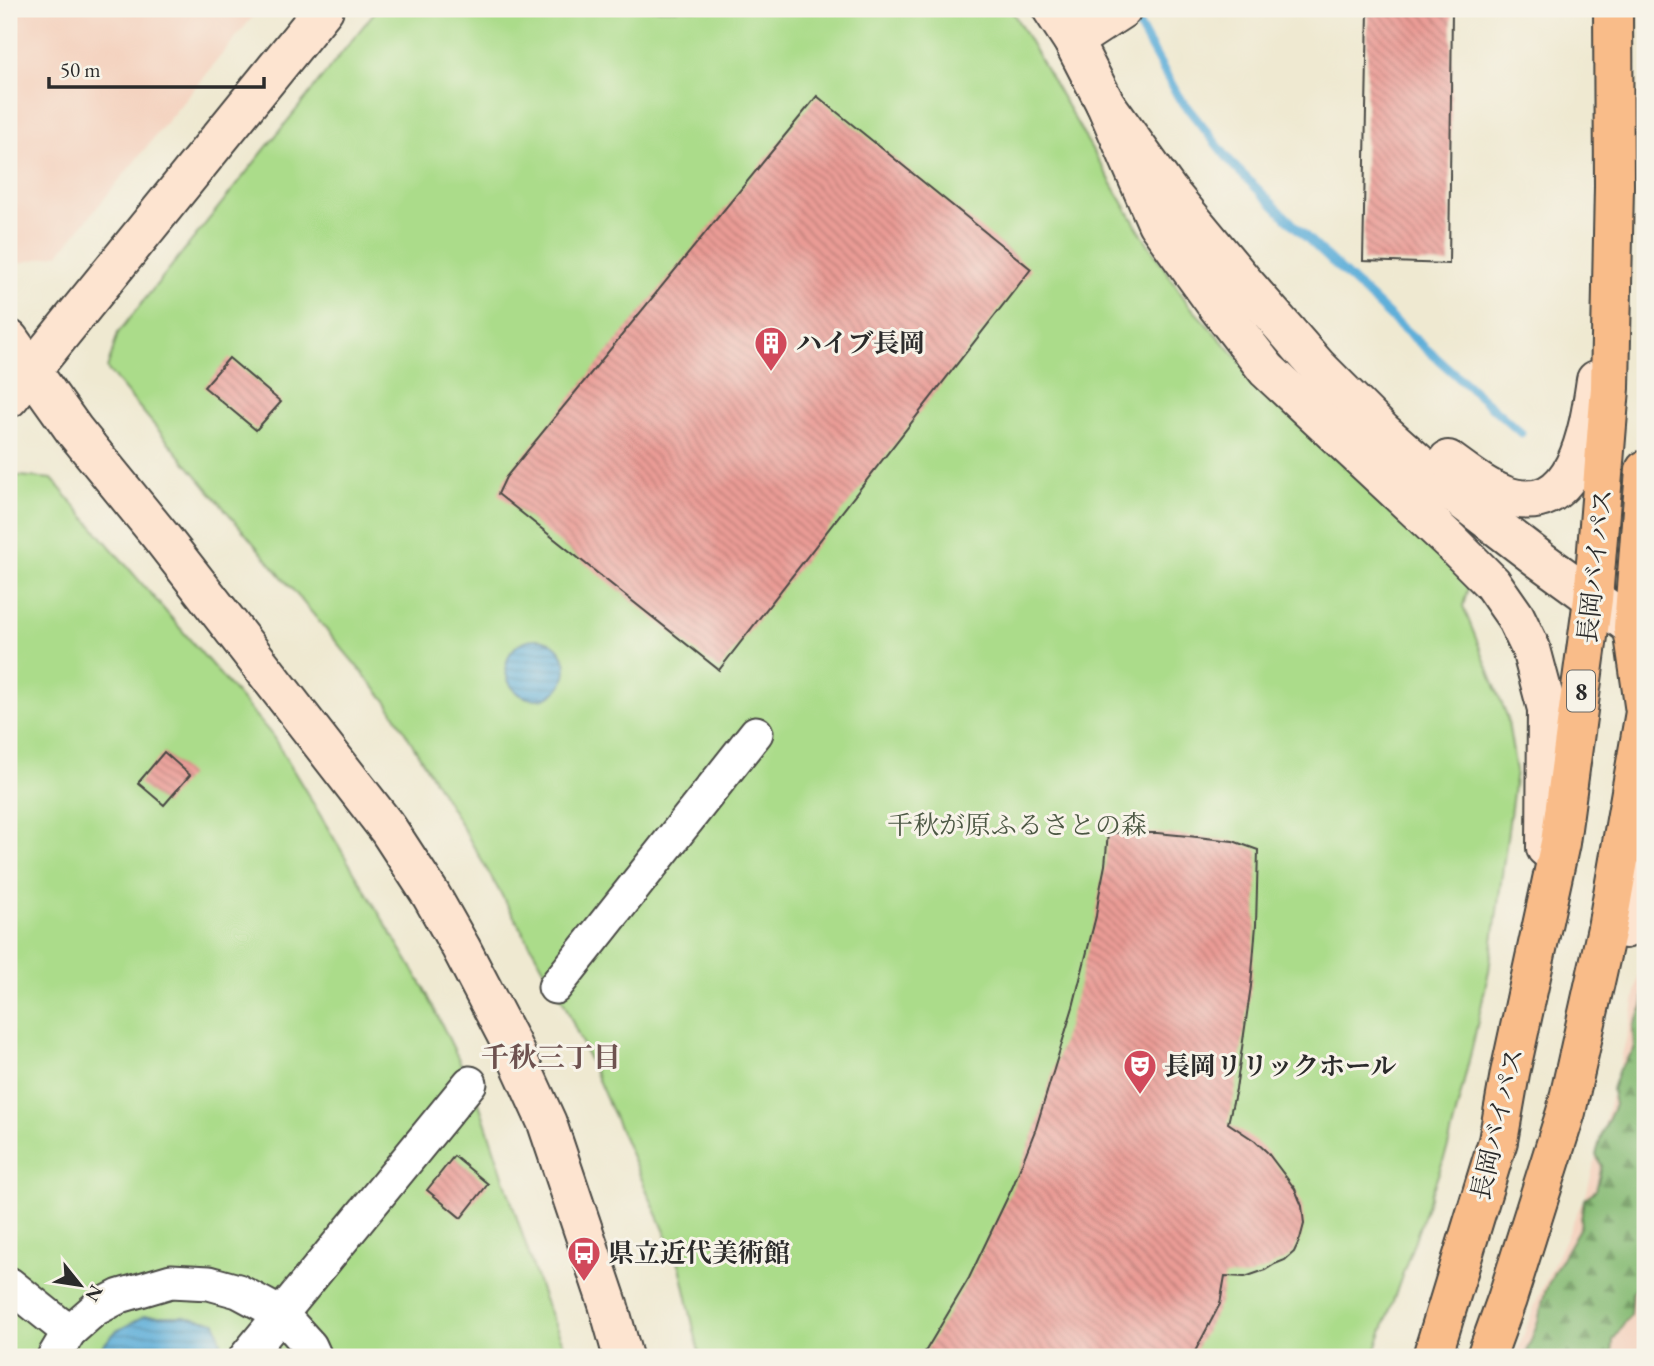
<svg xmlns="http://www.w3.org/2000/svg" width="1654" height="1366" font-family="'EB Garamond','Noto Serif JP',serif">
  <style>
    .built { fill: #f4d3c0 }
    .forest { fill: url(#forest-firs); stroke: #5a7450; stroke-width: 2 }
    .park { fill: #abdc8a; stroke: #6b845a; stroke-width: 2 }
    .water { fill: url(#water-rules); stroke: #446d82; stroke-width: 2 }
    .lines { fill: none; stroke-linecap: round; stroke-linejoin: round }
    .stream { stroke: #5eafd9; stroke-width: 9 }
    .building { fill: url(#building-back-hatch) }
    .street-casing { stroke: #484844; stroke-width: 37 }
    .secondary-casing { stroke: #484844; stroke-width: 42 }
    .highway-casing { stroke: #484844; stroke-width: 42 }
    .street { stroke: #fff; stroke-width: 33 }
    .secondary { stroke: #fde4d0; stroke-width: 38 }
    .highway { stroke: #f9bc89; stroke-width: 38 }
    .labels { text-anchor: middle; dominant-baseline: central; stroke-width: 6; stroke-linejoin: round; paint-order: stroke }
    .shield { fill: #f7f3e8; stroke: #686764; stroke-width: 2 }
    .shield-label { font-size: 24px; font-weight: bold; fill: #2b2b2b }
    .poi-label { font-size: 26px; font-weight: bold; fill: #2b2b2b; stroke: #f7f3e8; text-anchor: start }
    .street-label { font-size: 26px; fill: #2b2b2b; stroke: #f7f3e8 }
    .park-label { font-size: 26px; fill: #4b5743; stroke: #f7f3e8 }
    .neighbourhood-label { font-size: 28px; font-weight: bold; fill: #6e5250; stroke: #f7f3e8 }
  </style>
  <defs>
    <pattern id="forest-firs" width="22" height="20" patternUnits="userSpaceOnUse" patternTransform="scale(1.75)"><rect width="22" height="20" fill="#88bc76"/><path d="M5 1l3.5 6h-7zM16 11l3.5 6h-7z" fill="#6f9961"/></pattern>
    <pattern id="water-rules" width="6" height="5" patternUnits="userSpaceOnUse" patternTransform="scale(1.75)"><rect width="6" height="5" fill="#5eafd9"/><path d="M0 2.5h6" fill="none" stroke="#4e8fb0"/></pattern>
    <pattern id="building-back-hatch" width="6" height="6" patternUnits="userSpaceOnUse" patternTransform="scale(1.75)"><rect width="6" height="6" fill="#ea9b95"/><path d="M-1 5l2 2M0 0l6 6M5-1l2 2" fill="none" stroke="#be7f7a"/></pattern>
  </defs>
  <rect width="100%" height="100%" fill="#f7f3e8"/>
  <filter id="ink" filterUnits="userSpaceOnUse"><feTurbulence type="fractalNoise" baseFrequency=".0143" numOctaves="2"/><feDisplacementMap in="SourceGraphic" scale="14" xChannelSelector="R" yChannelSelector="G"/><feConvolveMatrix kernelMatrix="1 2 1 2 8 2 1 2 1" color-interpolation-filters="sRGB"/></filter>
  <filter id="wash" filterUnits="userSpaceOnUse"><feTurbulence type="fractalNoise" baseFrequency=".00686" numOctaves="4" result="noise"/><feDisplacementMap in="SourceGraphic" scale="28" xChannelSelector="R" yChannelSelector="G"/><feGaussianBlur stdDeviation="1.57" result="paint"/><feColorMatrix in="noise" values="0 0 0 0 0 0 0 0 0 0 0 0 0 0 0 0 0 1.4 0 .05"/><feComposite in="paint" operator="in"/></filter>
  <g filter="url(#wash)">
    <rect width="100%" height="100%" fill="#efe9d1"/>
    <g class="built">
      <polygon points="9,9 259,9 59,254 16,264 9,256"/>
      <polygon points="1645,943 1645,1357 1515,1357 1537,1300 1587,1191 1630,1024"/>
    </g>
    <polygon class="forest" points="1645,975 1645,1281 1632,1291 1630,1315 1613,1340 1612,1357 1525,1357 1538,1321 1545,1292 1554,1272 1580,1227 1584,1199 1596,1190 1602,1166 1596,1155 1602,1133 1615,1105 1612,1089 1619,1069 1634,1050 1633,1027 1643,1007"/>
    <g class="park">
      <polygon points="377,9 1011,9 1137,227 1188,304 1268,391 1470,581 1463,606 1507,716 1516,771 1489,971 1472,1048 1448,1147 1373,1357 700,1357 680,1266 565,1005 460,823 387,702 107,369 118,333"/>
      <polygon points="9,475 52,479 272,735 424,988 477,1097 543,1297 569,1357 9,1357"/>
    </g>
    <g class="water">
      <circle cx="536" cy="669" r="30"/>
      <polygon points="145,1316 183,1316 216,1322 222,1346 213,1357 93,1357 116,1331"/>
    </g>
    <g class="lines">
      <polyline class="stream" points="1134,17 1178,96 1234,166 1304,235 1395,321 1521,433"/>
    </g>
    <g id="blocks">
      <g class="building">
        <polygon points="1368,9 1452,9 1449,264 1363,261"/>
        <polygon points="817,96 1031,269 719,670 498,494 506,477"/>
        <polygon points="229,358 281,402 256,430 204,387"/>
        <polygon points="164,752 190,775 164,805 138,783"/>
        <polygon points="1108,833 1157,833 1188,836 1233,841 1258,850 1256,925 1251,986 1236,1089 1228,1123 1255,1141 1267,1152 1295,1189 1302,1206 1304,1224 1300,1239 1294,1252 1285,1260 1275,1264 1265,1270 1245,1277 1225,1276 1220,1304 1192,1357 922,1357 969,1278 1013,1186 1036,1128 1073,1007 1096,916 1099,895 1105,865"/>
        <polygon points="454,1156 488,1184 461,1218 427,1190"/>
      </g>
    </g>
  </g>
  <g filter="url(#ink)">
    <use href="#blocks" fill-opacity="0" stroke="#484844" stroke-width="2"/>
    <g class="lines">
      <defs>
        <g id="street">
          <polyline points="555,987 756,733"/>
          <polyline points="9,1284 69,1332"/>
          <polyline points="54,1357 69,1332 95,1309 120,1296 171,1281 209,1283 238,1291 281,1314 310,1346 315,1357"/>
          <polyline points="246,1357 470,1083"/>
        </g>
        <g id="secondary">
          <polyline points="1052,9 1073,41 1105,103 1169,192 1242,280 1317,366 1383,432 1445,487 1539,559 1645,636"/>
          <polyline points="1073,41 1122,9"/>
          <polyline points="1105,103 1157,223 1215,303 1267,370 1450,541 1492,583 1515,616 1531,649 1547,709 1546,848"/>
          <polyline points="9,339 74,430 162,538 388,829 431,895 461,948 510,1042 547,1123 608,1304 623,1357"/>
          <polyline points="9,398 324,9"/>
          <path d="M1448 460C1466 473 1483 487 1504 495 1576 521 1589 429 1596 380"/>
          <polyline points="1625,929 1645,831"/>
        </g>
        <g id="highway">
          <polyline points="1432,1357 1498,1141 1510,1073 1560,843 1593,599 1610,388 1614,186 1613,9"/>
          <polyline points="1486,1357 1507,1299 1566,1112 1607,928 1645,712 1633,628 1645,470"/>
        </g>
      </defs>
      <use href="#street" class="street-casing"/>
      <use href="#secondary" class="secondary-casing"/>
      <use href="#highway" class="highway-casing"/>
      <use href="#street" class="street"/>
      <use href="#secondary" class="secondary"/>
      <use href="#highway" class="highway"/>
    </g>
  </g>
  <defs>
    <symbol id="building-pin" viewBox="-11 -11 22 30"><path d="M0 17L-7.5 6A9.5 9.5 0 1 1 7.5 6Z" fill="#d1495b" stroke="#f7f3e8"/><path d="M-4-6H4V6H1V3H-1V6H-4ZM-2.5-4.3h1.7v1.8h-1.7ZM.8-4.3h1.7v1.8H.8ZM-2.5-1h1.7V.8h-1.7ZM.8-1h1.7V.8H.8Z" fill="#fff"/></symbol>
    <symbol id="theatre-pin" viewBox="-11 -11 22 30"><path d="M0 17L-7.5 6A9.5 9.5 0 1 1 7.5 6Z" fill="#d1495b" stroke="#f7f3e8"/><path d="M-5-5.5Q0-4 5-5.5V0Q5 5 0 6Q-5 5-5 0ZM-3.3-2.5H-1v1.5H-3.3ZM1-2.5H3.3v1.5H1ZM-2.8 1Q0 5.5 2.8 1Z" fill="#fff"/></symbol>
    <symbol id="bus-pin" viewBox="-11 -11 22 30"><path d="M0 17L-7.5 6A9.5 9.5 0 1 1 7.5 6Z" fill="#d1495b" stroke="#f7f3e8"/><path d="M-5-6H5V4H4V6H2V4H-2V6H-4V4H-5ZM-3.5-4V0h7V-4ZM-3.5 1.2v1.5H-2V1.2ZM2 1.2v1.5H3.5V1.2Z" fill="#fff"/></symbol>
  </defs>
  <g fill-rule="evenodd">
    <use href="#building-pin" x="752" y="324" width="38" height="52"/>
    <use href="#theatre-pin" x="1121" y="1047" width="38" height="52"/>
    <use href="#bus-pin" x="565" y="1234" width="38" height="52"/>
  </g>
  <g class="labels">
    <rect class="shield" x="1567" y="670.5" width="28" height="41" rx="5"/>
    <g class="shield-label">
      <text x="1581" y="691">8</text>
    </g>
    <g class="poi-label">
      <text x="796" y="343">ハイブ長岡</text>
      <text x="1164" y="1066">長岡リリックホール</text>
      <text x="608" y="1253">県立近代美術館</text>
    </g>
    <g class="street-label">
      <text transform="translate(1595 566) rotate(-84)">長岡バイパス</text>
      <text transform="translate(1497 1124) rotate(-77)">長岡バイパス</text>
    </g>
    <g class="park-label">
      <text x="1017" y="825">千秋が原ふるさとの森</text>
    </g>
    <g class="neighbourhood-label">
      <text x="551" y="1057">千秋三丁目</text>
    </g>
  </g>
  <rect width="1654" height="1366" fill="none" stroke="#f7f3e8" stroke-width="35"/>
  <g transform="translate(80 1285) rotate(120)" stroke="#f7f3e8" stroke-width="5" paint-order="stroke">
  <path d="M0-5L12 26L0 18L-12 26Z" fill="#2b2b2b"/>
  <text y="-10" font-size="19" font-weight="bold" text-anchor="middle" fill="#2b2b2b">N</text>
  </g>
  <path d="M49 77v10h215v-10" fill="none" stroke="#2b2b2b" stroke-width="3.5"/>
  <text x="60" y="77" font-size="21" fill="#2b2b2b" stroke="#f7f3e8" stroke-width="5" paint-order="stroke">50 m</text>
</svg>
